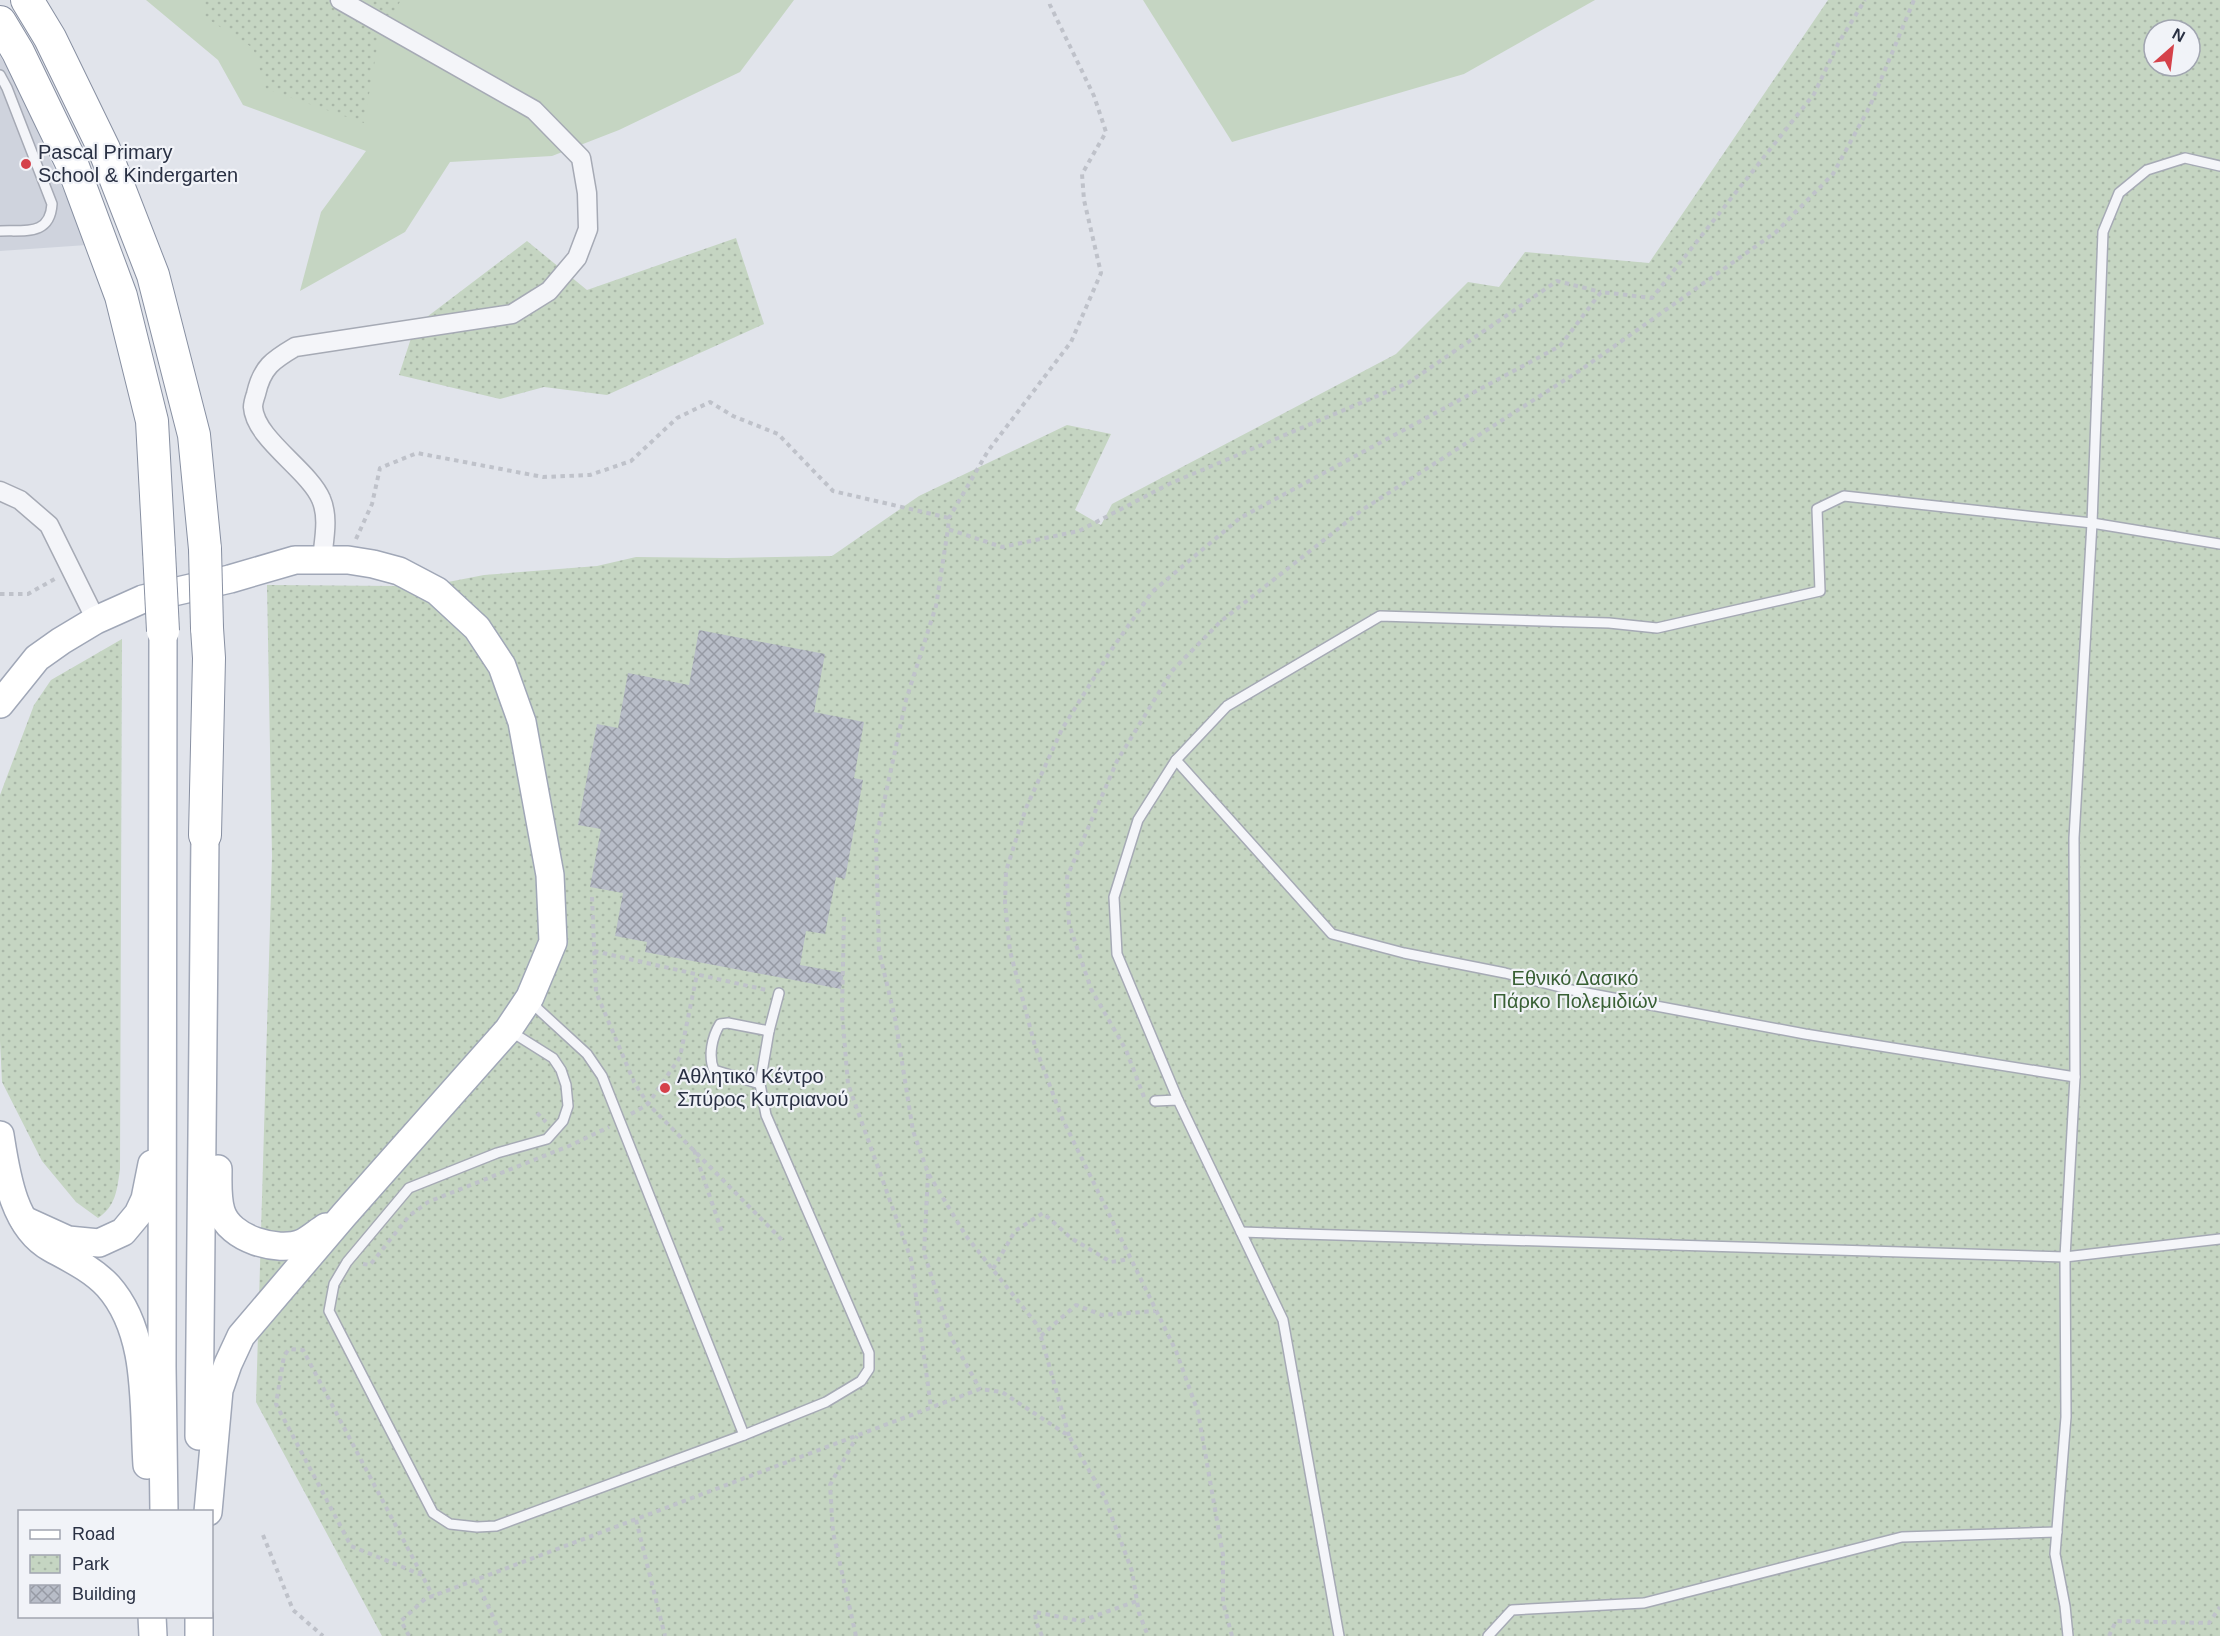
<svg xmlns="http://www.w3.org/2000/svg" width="2220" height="1636" font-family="Arial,sans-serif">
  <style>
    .built { fill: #cfd3dd }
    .green { fill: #c5d5c2 }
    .park { fill: url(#park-dots); fill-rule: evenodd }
    .building { fill: url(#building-cross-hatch) }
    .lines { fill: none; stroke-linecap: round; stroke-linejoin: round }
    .lane-casing { stroke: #a6aab5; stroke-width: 12 }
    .street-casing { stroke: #a6aab5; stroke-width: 21 }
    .primary-casing { stroke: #a0a7b7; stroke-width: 30 }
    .highway-casing { stroke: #8890a2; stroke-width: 34 }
    .path { stroke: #bfc2ca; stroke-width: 4; stroke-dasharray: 4.5 4.5; stroke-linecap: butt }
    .lane { stroke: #f4f5f9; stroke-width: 9 }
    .street { stroke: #f4f5f9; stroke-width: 18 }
    .primary { stroke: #fff; stroke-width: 27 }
    .highway { stroke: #fff; stroke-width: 32 }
    .highway-bridge-casing { stroke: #8890a2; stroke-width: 34; stroke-linecap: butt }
    .highway-bridge { stroke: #fff; stroke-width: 32 }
    .poi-dot { fill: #d5414a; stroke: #f1f3f8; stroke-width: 2 }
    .labels { text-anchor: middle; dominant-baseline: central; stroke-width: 4.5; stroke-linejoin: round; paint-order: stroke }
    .poi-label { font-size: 20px; fill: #293043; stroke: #f1f3f8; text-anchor: start }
    .park-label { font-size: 20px; fill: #396035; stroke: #f1f3f8 }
  </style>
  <defs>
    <pattern id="park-dots" width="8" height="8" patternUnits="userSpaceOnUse" patternTransform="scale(1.5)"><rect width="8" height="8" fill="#c5d5c2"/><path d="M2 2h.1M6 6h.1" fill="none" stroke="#a9b7a8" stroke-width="1.8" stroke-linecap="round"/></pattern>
    <pattern id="building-cross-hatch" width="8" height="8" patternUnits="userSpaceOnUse" patternTransform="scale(1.5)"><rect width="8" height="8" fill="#b8bdc8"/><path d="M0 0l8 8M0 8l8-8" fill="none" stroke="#969aa4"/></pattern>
  </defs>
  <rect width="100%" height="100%" fill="#e1e4eb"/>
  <polygon class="built" points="0,56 17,83 87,245 0,251"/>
  <g class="green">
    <polygon points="146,0 794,0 740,72 619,130 552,156 450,162 405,232 300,291 321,212 366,151 243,105 218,60"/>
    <polygon points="1143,0 1595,0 1464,74 1232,142"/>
  </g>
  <g class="park">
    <polygon points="203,0 401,0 379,37 364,123 266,89 253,48 203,16"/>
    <path d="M1828 0H2220V1636H382L256 1402 272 857 267 585 397 586 448 582 484 575 597 566 636 557 727 558 832 556 919 496 1067 425 1111 434 1075 510 1101 525 1112 504 1396 354 1468 282 1499 287 1525 252 1649 263ZM2154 30H2190V66H2154Z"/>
    <polygon points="736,238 764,324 607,395 544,387 500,399 399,375 415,326 527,241 587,290"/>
    <path d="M122 639 120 1169C117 1190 116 1206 98 1218L76 1202 42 1161 2 1082 0 1041V795L34 705 51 680Z"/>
  </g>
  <polygon class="building" points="699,630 825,654 814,712 864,722 854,778 863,780 845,879 836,877 825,934 806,931 800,965 844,973 841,989 645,952 647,942 615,936 623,893 590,887 601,829 578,825 597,724 618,728 628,673 689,685"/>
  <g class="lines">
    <defs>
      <g id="lane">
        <path d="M0 75 7 88 52 204C50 236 25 230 0 231"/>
        <polyline points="1176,760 1227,706 1380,616 1609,623 1657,628 1820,591 1817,509 1844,496 2092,523 2220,544"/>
        <polyline points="533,1001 538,1009 587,1054 602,1076 744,1435"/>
        <polyline points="510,1031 553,1058 561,1070 566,1085 568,1106 563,1121 547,1139 497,1153 409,1188 347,1262 334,1284 329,1311 433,1513 450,1524 477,1527 496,1526 744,1435 826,1402 861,1381 869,1369 869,1353 766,1115 760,1084 769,1031 779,993"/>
        <path d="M760 1084 714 1070C708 1056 712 1037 720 1024L728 1023 769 1031"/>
        <polyline points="1178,1100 1117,954 1114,897 1138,820 1176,760 1332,934 1404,953 1505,973 1576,991 1805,1034 2075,1077"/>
        <polyline points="1155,1101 1178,1100 1283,1320 1339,1636"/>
        <polyline points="1241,1232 2065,1257 2220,1239"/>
        <polyline points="1488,1636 1512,1610 1644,1603 1902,1537 2057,1532"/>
        <polyline points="2068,1636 2065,1606 2055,1554 2066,1417 2065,1257 2075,1077 2074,838 2092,523 2103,232 2119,193 2147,170 2185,158 2220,166"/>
      </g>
      <g id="street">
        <polyline points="0,491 20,500 49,525 96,620"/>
        <path d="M322 559C324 539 329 517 321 499 309 470 255 439 253 407 253 403 255 397 256 394 262 367 273 360 295 347L512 314 549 291 577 258 588 229 587 193 581 158 534 110 340 0"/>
      </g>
      <g id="primary">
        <polyline points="163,631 162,1367 164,1512"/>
        <polyline points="0,704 37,658 61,641 96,620 143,599 230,579 295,560 348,560 373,564 399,571 437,591 477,628 502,666 522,722 550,875 553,942 530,997 508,1030 344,1215 241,1336 228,1364 219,1390 208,1512"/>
        <path d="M0 1135C6 1173 13 1227 51 1248 71 1259 92 1269 108 1286 150 1333 143 1407 147 1465"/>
        <path d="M218 1169C218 1183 217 1198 221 1211 229 1239 278 1253 302 1243 310 1239 318 1232 326 1227"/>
        <polyline points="24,1220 68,1240 99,1243 123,1232 138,1214 145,1199 152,1164"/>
        <polyline points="199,1436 205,835"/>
        <polyline points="152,1616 153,1636"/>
        <polyline points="199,1616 199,1636"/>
      </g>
      <g id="highway">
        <polyline points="27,0 50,38 104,149 153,275 194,435 205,549"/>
        <polyline points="0,22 18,52 72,164 121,296 152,421 159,551"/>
        <polyline points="205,835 209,658 207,628"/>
      </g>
    </defs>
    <use href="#lane" class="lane-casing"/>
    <use href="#street" class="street-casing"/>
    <use href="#primary" class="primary-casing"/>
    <use href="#highway" class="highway-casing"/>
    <g class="path">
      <polyline points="948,528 949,518 988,451 1071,342 1101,273 1084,200 1082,174 1106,132 1094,96 1050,5 1049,0"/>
      <polyline points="356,539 372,504 380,468 417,453 543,477 590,475 631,461 677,418 710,402 733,416 778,434 833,491 949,518"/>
      <polyline points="0,594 28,594 58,577"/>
      <polyline points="592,897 596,992 634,1082 648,1104 784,1242"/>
      <polyline points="844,917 842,1012 848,1084 911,1259 931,1408"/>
      <polyline points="594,951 766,990"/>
      <polyline points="1144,1097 1126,1050 1091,989 1069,924 1067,877 1117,761 1172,671 1220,622 1362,510 1582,369 1776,232 1833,174 1870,106 1914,0"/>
      <polyline points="537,1113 546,1122"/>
      <polyline points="631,1114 648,1104 680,1057 697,974"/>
      <polyline points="694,1150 722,1232"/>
      <polyline points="928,1174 924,1253 951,1337 980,1389"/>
      <polyline points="363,1264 370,1265 409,1216 428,1202 569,1146 609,1127"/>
      <polyline points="993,1269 1015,1231 1043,1213 1071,1238 1111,1262 1129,1259"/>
      <polyline points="1041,1336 1076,1305 1102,1315 1155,1311"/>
      <polyline points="1069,1436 1038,1326 966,1236 928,1173 913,1131 895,1018 879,951 876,839 906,700 936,606 948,529 1002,547 1079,531 1169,484 1408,383 1557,281 1601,292"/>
      <polyline points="636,1520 665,1636"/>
      <polyline points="263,1535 293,1610 323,1636"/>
      <polyline points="422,1575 351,1546 276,1404 284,1356 289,1349 303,1350 433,1596"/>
      <polyline points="476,1580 502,1636"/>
      <polyline points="409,1636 401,1621 425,1599 980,1389 1002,1392 1069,1436 1104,1496 1132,1571 1139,1613 1148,1636"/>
      <polyline points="856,1636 833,1532 830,1485 857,1436"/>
      <polyline points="1042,1636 1036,1622 1035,1612 1081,1621 1137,1601"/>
      <polyline points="1232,1636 1223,1602 1223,1555 1198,1412 1176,1351 1062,1118 1035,1046 1010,951 1005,903 1006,871 1026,808 1062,729 1112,649 1152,592 1240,518 1560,346 1601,292 1652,298 1814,94 1839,42 1865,0"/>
      <polyline points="2109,1636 2116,1621 2209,1623 2220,1607"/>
    </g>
    <use href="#lane" class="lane"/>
    <use href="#street" class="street"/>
    <use href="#primary" class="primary"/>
    <use href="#highway" class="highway"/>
    <defs>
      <g id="highway-bridge">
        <polyline points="205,549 207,628"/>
        <polyline points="159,551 163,631"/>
      </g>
    </defs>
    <use href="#highway-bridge" class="highway-bridge-casing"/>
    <use href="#highway-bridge" class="highway-bridge"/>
  </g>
  <g class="poi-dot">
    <circle cx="26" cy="164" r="6"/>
    <circle cx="665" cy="1088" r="6"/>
  </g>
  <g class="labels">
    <g class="poi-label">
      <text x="38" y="152">Pascal Primary<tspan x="38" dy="23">School &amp; Kindergarten</tspan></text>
      <text x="677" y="1076">Αθλητικό Κέντρο<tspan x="677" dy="23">Σπύρος Κυπριανού</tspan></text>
    </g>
    <g class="park-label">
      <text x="1575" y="978">Εθνικό Δασικό<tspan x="1575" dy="23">Πάρκο Πολεμιδιών</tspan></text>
    </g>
  </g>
  <rect x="18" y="1510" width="195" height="108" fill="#f1f3f8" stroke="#a1a5b0" stroke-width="1.5"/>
  <rect x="30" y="1530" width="30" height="9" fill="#ffffff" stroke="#a1a5b0" stroke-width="1.5"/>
  <text x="72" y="1540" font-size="18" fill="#293043">Road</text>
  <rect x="30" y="1555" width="30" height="18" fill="url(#park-dots)" stroke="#a1a5b0" stroke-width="1.5"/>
  <text x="72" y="1570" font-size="18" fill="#293043">Park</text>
  <rect x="30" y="1585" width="30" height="18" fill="url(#building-cross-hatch)" stroke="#a1a5b0" stroke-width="1.5"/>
  <text x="72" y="1600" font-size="18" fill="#293043">Building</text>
  <g transform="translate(2172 48) rotate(28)"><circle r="28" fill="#f1f3f8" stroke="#a1a5b0" stroke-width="1.5"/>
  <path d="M0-4.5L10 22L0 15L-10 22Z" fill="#d5414a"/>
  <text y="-9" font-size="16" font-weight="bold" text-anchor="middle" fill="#293043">N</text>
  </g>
</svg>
